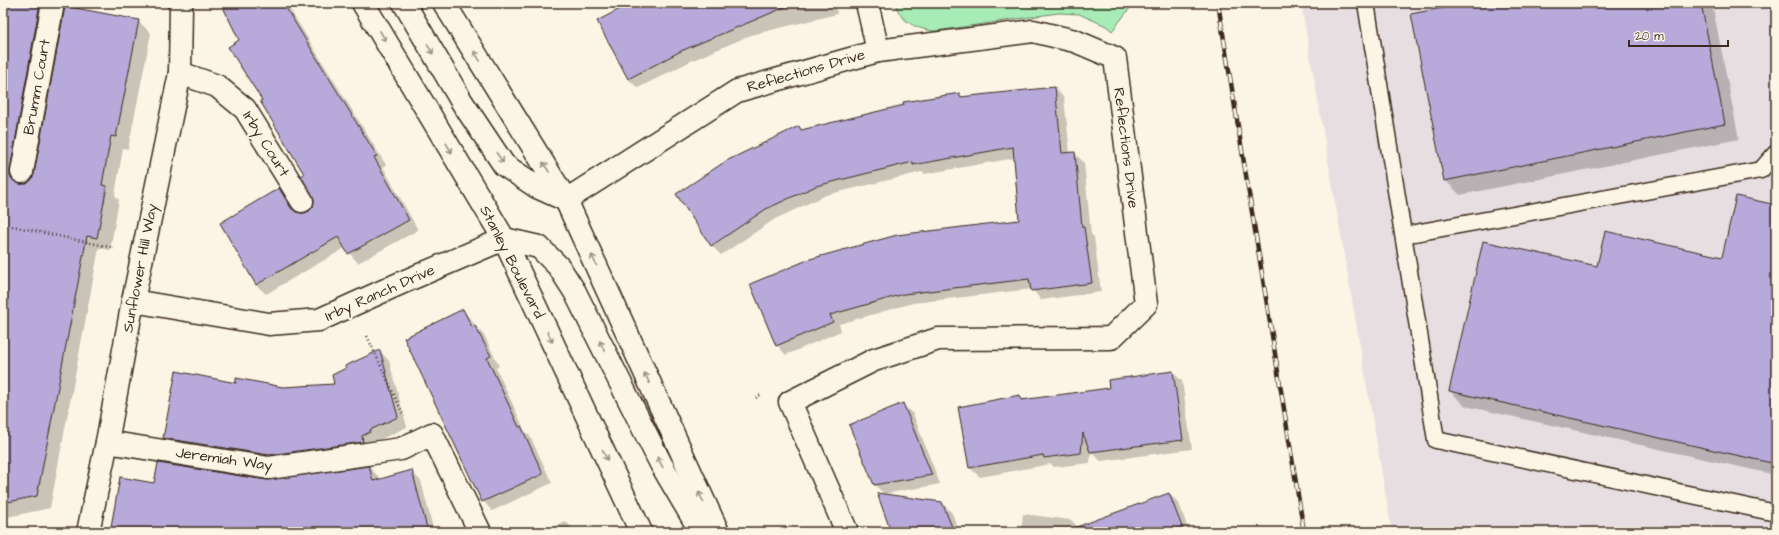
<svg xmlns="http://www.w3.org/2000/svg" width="1779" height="535" font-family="'Architects Daughter',sans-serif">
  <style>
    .built { fill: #e7dee1 }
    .green { fill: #a7ebb6; stroke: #718a6a }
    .shadow { fill: #0003 }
    .building { fill: #b7a9d9; stroke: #3b2a1e }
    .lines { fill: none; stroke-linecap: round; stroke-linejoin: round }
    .service-casing { stroke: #3b2a1e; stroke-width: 19 }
    .minor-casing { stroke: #3b2a1e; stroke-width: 25 }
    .secondary-casing { stroke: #3b2a1e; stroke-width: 25 }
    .path { stroke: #3b2a1e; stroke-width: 2.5; stroke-dasharray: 1 3; stroke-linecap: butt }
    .service { stroke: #fcf5e5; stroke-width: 16 }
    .minor { stroke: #fcf5e5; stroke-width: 22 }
    .secondary { stroke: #fcf5e5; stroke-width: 22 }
    .rail-casing { stroke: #3b2a1e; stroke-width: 4.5 }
    .rail { stroke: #fcf5e5; stroke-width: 3; stroke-dasharray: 9; stroke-linecap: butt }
    .oneway { stroke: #9c9082 }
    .labels { text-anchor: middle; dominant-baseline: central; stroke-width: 4; stroke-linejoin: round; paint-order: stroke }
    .street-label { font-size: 15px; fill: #3b2a1e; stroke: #fcf5e5 }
  </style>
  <rect width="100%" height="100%" fill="#fcf5e5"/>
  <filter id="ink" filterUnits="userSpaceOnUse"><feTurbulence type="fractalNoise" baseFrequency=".025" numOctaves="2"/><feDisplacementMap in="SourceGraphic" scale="8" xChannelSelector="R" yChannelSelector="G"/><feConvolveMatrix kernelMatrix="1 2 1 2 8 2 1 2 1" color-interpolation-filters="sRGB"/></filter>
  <g filter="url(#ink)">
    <polygon class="built" points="1301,3 1776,3 1776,532 1392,532"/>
    <path class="green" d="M895 3H1134L1112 31 1106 26 1079 14 1058 13 936 31C918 30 900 22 895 3Z"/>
    <g class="shadow">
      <polygon points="3,3 40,3 53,16 22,185 32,181 138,21 151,33 128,149 123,148 115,195 119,200 110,250 99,248 50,508 3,518"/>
      <polygon points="222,3 286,3 386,165 383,167 418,230 358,263 345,248 266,294 256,285 221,223 279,190 289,199 298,213 303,214 309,212 314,207 315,200 305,174 263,100 240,40"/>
      <polygon points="633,3 835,3 837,14 751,35 691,61 638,88 628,79"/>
      <polygon points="1472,3 1712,3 1739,139 1460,195 1445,180"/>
      <polygon points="1055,88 1064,98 1070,153 1075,153 1084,163 1091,234 1094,237 1101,292 1041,300 1032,289 913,303 839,324 841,331 786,355 777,345 752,284 1020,221 1015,158 924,174 922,172 826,195 775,219 721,255 712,246 678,195 798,127 802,131 959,94 963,97"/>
      <polygon points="1776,206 1776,475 1465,406 1450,391 1598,268 1723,259"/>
      <polygon points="463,310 485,337 499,366 496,368 525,431 530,436 552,483 492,511 483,501"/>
      <polygon points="380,351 389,361 407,427 379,440 379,442 279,464 173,447 164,438 236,384 283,388 335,385"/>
      <polygon points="1173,372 1182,381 1192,449 1101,461 1091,452 1090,463 1054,467 1051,464 980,477 970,468 1020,396 1024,400 1110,389"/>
      <polygon points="903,405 913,414 940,484 884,494 875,485"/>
      <polygon points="369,467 379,477 379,480 411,471 421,481 434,532 111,532 155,484 267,481"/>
      <polygon points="1169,494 1179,503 1189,532 1121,532"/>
      <polygon points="942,503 952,513 959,532 892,532"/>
      <polygon points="1023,514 1071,520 1081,530 1080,532 1021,532"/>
      <polygon points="565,521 576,532 543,532"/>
    </g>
    <g class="building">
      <polygon points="3,3 40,3 10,170 10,176 14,181 20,184 27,184 31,180 34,174 65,6 139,20 116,137 111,136 102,185 107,186 97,238 87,236 37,496 3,503"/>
      <polygon points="221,3 283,3 377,156 374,157 409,220 348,254 338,237 256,285 220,223 279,188 291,208 296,212 303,213 309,211 313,207 314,200 301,176 304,174 260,101 262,100 228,47 239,40"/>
      <polygon points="631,3 795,3 681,51 628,79 597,21"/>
      <polygon points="1467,3 1701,3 1725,124 1444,181 1411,14"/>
      <polygon points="1055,87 1062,153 1075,152 1082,227 1084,227 1092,283 1031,291 1029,279 904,294 830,315 833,322 776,346 750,284 810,259 897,235 1019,220 1013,147 913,165 913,162 816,186 766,209 711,246 676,194 726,161 799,126 801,130 904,105 903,102 960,93 960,97"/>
      <polygon points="1736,196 1776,205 1776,464 1449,391 1483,241 1597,266 1605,231 1722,257"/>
      <polygon points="463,309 472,327 475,326 491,356 487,358 519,427 521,426 543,474 482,502 404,338"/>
      <polygon points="380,350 398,417 370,430 370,432 362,436 363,442 269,455 163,438 176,371 236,383 236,378 283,387 334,384 332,375 346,368 345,366"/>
      <polygon points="1173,371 1183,440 1090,452 1083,433 1081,453 1044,458 1043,455 969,468 958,407 1020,395 1021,400 1109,388 1108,380"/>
      <polygon points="903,403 932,475 874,485 849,425"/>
      <polygon points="158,463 267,480 369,466 373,481 412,470 428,532 110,532 120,477 154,483"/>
      <polygon points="877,493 942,502 954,532 891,532"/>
      <polygon points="1169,493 1184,532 1072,532 1071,529"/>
    </g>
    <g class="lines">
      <defs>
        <g id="service">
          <polyline points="1366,3 1436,440 1776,513"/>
          <polyline points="1404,235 1761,170 1776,153"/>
        </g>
        <g id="minor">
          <polyline points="867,3 878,51"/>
          <polyline points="180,73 217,86 245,109 302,201"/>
          <polyline points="22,172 53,3"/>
          <polyline points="566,200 737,91 878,51 1033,31 1075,41 1115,58 1146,304 1111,338 938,339 874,360 790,402 847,532"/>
          <polyline points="133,301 269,324 319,320 401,283 504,239"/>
          <polyline points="107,442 269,468 401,449 432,434 480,532"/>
          <polyline points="88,532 107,442 133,301 180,73 181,5 179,3"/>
        </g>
        <g id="secondary">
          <polyline points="363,3 504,239 641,532"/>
          <polyline points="404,3 462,102 504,165 537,187 566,200"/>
          <polyline points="444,3 566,200 718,532"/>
          <polyline points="504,239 539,247 559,267 575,292 661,464 701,532"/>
        </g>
      </defs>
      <use href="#service" class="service-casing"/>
      <use href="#minor" class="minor-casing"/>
      <use href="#secondary" class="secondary-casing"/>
      <g class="path">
        <polyline points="12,226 114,248"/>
        <polyline points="367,336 404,416"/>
        <polyline points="756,398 762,394"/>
      </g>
      <use href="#service" class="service"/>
      <use href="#minor" class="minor"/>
      <use href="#secondary" class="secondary"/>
      <defs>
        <polyline id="rail" points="1218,3 1304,532"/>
      </defs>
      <use href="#rail" class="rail-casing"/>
      <use href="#rail" class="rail"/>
    </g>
    <defs><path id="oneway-shaft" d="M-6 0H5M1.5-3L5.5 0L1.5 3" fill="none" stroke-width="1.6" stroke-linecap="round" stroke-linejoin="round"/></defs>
    <g class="oneway">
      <use href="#oneway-shaft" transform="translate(383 36) rotate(59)"/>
      <use href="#oneway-shaft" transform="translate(430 49) rotate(59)"/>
      <use href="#oneway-shaft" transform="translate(477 56) rotate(-122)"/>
      <use href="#oneway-shaft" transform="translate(449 148) rotate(59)"/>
      <use href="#oneway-shaft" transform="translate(500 158) rotate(56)"/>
      <use href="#oneway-shaft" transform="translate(546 167) rotate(-122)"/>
      <use href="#oneway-shaft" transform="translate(594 260) rotate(-115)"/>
      <use href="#oneway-shaft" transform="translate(550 337) rotate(65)"/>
      <use href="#oneway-shaft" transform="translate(602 346) rotate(-116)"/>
      <use href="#oneway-shaft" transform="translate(647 378) rotate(-115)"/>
      <use href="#oneway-shaft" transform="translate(605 455) rotate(65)"/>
      <use href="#oneway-shaft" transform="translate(660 462) rotate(-118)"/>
      <use href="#oneway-shaft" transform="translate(701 497) rotate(-115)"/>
    </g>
  </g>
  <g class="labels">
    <g class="street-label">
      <text transform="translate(806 71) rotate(-16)">Reflections Drive</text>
      <text transform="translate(37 87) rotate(-80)">Brumm Court</text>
      <text transform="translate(266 144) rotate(58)">Irby Court</text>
      <text transform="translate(1126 148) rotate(83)">Reflections Drive</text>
      <text transform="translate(512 262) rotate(63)">Stanley Boulevard</text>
      <text transform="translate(140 268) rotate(-79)">Sunflower Hill Way</text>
      <text transform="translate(380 293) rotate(-24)">Irby Ranch Drive</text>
      <text transform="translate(224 459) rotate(8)">Jeremiah Way</text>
    </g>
  </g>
  <rect width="1779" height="535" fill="none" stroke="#fcf5e5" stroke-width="16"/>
  <rect x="8" y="8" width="1763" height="519" fill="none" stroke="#3b2a1e" stroke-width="1.5" filter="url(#ink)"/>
  <path d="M1629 40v6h99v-6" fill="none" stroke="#3b2a1e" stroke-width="2"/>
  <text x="1635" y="40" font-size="12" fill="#3b2a1e" stroke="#fcf5e5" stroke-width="3" paint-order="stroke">20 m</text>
</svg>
